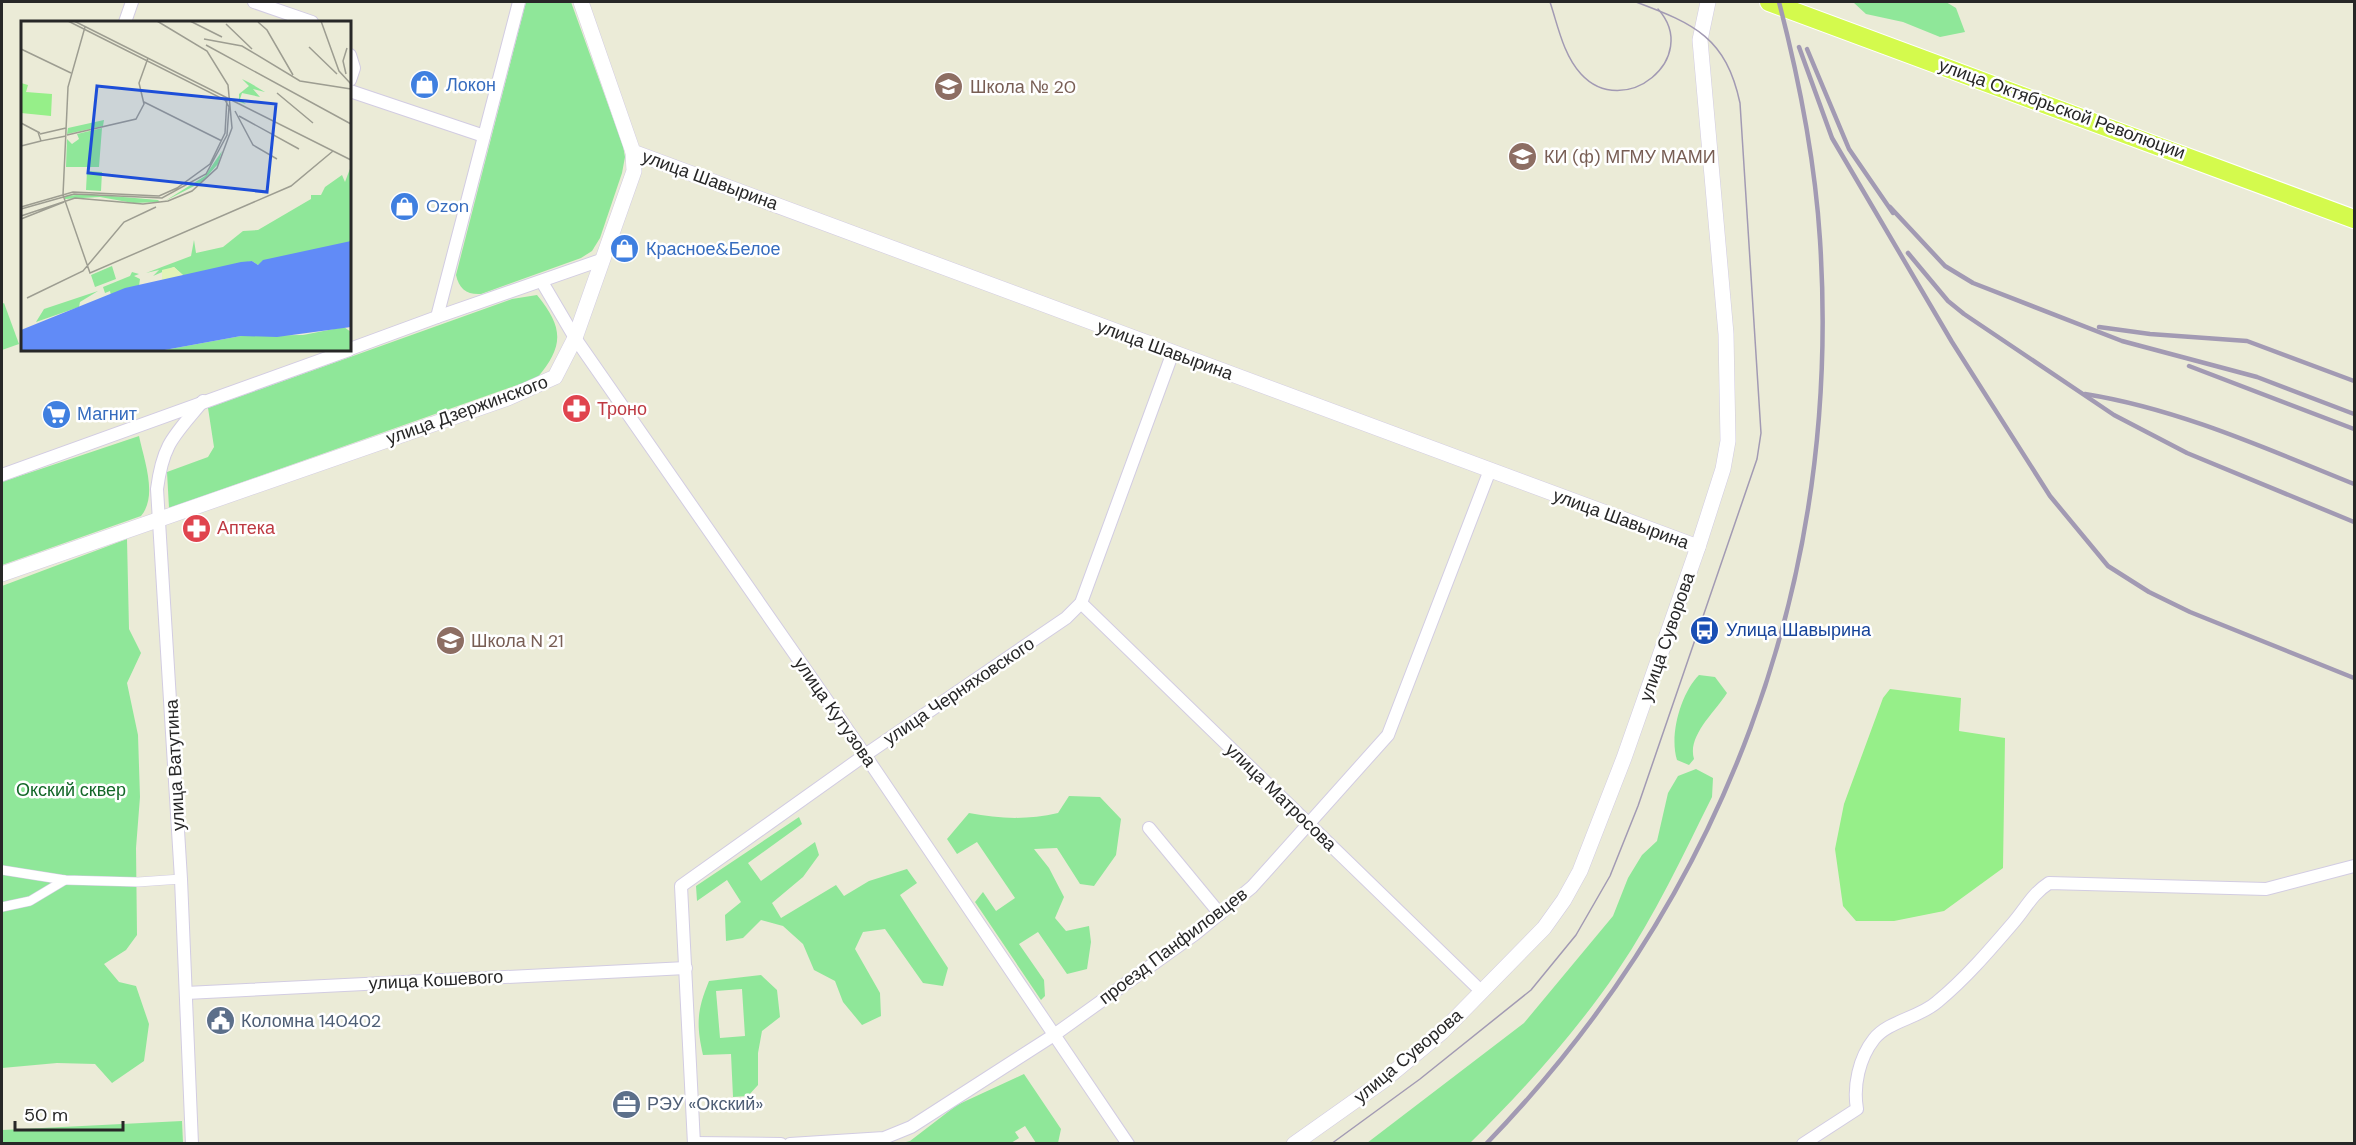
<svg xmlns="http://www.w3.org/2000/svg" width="2356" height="1145" font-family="'DM Sans',sans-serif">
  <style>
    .green { fill: #8fe799; fill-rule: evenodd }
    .pitch { fill: #96ef89 }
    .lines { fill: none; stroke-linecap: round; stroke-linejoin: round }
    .pedestrian-casing { stroke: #d2cce2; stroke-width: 10 }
    .minor-casing { stroke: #d2cce2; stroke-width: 14 }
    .tertiary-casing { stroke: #d2cce2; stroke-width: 16 }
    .primary-casing { stroke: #fff; stroke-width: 20 }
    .pedestrian { stroke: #fff; stroke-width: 9 }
    .minor { stroke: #fff; stroke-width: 12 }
    .tertiary { stroke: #fff; stroke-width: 15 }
    .primary { stroke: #d4fa4d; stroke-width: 18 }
    .tram { stroke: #a29ab3; stroke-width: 1.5 }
    .rail { stroke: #a29ab3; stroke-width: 4.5 }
    .labels { text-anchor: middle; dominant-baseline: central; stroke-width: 5; stroke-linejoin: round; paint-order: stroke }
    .shop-label { font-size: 18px; fill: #366cbe; stroke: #fff; text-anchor: start }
    .education-label { font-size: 18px; fill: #785e54; stroke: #fff; text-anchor: start }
    .street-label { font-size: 18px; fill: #272727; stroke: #fff }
    .health-label { font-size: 18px; fill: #be3a42; stroke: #fff; text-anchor: start }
    .transit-label { font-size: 18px; fill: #164399; stroke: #fff; text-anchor: start }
    .park-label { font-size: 18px; fill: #146829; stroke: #fff }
    .service-label { font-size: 18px; fill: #4e5e75; stroke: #fff; text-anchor: start }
    .inset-road { fill: none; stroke: #9d9d91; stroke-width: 1.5 }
    .view { fill: #1d4ed8; fill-opacity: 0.15; stroke: #1d4ed8; stroke-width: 3 }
    .inset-edge { fill: none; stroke: #272727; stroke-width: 3 }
  </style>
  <rect width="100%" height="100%" fill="#ebebd7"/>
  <g class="green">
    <path d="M526 2H571L623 146 625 157 622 173 600 238 592 251 581 258 481 294C467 295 459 289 456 275Z"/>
    <polygon points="1853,2 1946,2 1956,8 1965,32 1940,37 1903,22 1866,14"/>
    <path d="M537 295C564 328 564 346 537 378L169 508 167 472 208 457 214 447 208 408 512 299Z"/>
    <polygon points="4,303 19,344 2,350 2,304"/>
    <path d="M139 436C144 460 158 496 141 516L2 565V482Z"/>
    <polygon points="127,539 129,629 141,653 127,683 138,735 140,797 136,848 137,935 126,950 104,964 119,982 136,986 149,1024 144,1061 112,1083 95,1064 57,1063 2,1068 2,586"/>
    <path d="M1699 675 1715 677 1727 693C1715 712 1687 736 1694 759L1689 765 1677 760C1669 735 1681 693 1699 675Z"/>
    <path d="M1696 769 1713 778 1712 797C1683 855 1655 916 1618 970 1576 1032 1523 1091 1470 1143H1367L1524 1023 1613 916 1628 878 1642 855 1657 841 1668 793 1678 776Z"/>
    <path d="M1069 796 1100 797 1121 819 1116 855 1094 886 1080 884 1057 848 1034 849 1049 868 1064 897 1055 918 1066 931 1089 926 1091 942 1087 969 1067 974 1038 932 1019 944 1044 980 1045 996 1041 1000 975 902 983 892 996 911 1015 898 977 842 957 854 947 839 969 813C1000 819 1027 820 1058 813Z"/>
    <polygon points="799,817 802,824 748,863 761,881 815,842 819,855 803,877 772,903 781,918 836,885 844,896 869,881 907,869 917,883 900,895 948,968 943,986 923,983 885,929 863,932 855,949 880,993 881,1016 862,1025 843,1002 835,981 814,970 803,944 783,926 761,920 743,938 726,941 725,915 741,902 727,880 697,901 696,886"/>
    <path d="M761 975 777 990 780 1017 762 1031 758 1053V1085L748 1096 733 1097 731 1054 703 1055C696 1024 697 1010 709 981ZM742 989 745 1036 720 1038 716 991Z"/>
    <polygon points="1024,1074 1061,1129 1058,1143 1036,1143 1025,1126 1015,1132 1019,1138 1011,1143 902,1143 910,1141 957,1105"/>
    <polygon points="182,1121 183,1143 2,1143 2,1130"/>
  </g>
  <polygon class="pitch" points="1890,689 1961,698 1959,731 2005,738 2003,868 1944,911 1894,921 1856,921 1843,906 1835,849 1844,804 1883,698"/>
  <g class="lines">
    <defs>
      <g id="pedestrian">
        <polyline points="2,870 65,880 138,882 181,879"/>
        <polyline points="2,907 30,901 65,880"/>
      </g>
      <g id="minor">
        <polyline points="254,2 312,22"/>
        <polyline points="125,22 132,2"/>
        <polyline points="350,55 354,68 350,80"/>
        <polyline points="350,91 484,136"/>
        <polyline points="542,282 575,338 865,755 1128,1144"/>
        <polyline points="437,317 601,260"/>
        <polyline points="350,349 437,317 519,2"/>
        <polyline points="2,475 349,350"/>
        <polyline points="1081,603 1482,992"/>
        <polyline points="1149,828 1220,914"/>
        <polyline points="186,993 686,968"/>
        <polyline points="694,1143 781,1144"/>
        <path d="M192 1144 181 879 157 489C163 443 174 436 203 401"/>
        <polyline points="694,1144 681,886 865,755 1066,618 1081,603 1173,352"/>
        <polyline points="790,1144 884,1138 911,1127 1054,1035 1195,934 1252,887 1388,735 1490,470"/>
        <path d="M1803 1144 1857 1109C1853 1086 1859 1058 1874 1039 1888 1021 1919 1018 1937 1002 1965 979 1989 951 2013 923 2026 908 2032 894 2049 883L2266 889 2354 866"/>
      </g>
      <g id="tertiary">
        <polyline points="633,152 1698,547"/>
        <polyline points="2,574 508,398 555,377 575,338 634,171 633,152 581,2"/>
        <polyline points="1294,1144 1383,1081 1442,1032 1544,928 1564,900 1580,871 1624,758 1698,547 1723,469 1728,441 1726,334 1700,40 1708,2"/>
      </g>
      <polyline id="primary" points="1769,2 2354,219"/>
    </defs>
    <use href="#pedestrian" class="pedestrian-casing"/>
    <use href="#minor" class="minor-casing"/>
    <use href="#tertiary" class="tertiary-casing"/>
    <use href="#primary" class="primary-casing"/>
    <use href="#pedestrian" class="pedestrian"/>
    <use href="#minor" class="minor"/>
    <use href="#tertiary" class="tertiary"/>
    <use href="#primary" class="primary"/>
    <g class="tram">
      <path d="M1550 2C1558 26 1563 54 1581 74 1624 121 1702 58 1658 9"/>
      <path d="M1331 1144 1420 1079 1531 990 1576 935 1610 876 1638 806 1757 459 1761 433 1740 103C1726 38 1695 24 1636 2"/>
    </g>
    <g class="rail">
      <polyline points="1799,47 1832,138 1952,342 2050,496 2108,566 2149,592 2190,612 2354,678"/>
      <polyline points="1807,49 1849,149 1893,213"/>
      <polyline points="1890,207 1945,266 1973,283 2122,341 2257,377 2354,414"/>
      <polyline points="1908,253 1948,301 1964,314 2114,415 2187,453 2354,522"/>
      <polyline points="2099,327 2150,334 2247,341 2354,381"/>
      <polyline points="2189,366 2354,429"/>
      <path d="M2085 394C2179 409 2267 449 2354 484"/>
      <path d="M1486 1144C1724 898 1842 582 1820 240 1815 160 1799 79 1779 2"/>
    </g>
  </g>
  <defs>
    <symbol id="shop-disc" viewBox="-11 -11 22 22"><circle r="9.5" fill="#3f7fe0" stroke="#fff"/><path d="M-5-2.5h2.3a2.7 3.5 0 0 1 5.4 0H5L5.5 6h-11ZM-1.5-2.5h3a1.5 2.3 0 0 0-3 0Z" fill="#fff"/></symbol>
    <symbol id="school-disc" viewBox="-11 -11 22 22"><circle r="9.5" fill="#8d6e63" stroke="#fff"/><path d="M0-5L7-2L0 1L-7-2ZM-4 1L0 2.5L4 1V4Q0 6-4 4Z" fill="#fff"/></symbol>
    <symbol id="university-disc" viewBox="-11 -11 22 22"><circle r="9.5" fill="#8d6e63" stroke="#fff"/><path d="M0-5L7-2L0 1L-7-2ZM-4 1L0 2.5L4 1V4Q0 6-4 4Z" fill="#fff"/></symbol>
    <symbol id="pharmacy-disc" viewBox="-11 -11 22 22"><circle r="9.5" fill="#e0444e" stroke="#fff"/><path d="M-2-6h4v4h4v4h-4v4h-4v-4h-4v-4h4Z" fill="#fff"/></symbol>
    <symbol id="supermarket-disc" viewBox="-11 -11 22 22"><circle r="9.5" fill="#3f7fe0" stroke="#fff"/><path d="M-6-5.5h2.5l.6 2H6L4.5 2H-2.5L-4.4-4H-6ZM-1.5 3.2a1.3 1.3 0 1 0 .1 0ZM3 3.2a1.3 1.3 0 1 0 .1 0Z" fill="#fff"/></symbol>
    <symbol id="bus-disc" viewBox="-11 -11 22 22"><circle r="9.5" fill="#1a4fb4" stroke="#fff"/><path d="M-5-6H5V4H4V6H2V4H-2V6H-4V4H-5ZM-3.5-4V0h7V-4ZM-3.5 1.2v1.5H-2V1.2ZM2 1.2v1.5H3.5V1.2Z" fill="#fff"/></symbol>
    <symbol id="civic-disc" viewBox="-11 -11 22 22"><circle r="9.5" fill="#5c6f8a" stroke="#fff"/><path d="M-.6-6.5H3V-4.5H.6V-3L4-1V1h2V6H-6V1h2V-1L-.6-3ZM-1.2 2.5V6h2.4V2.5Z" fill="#fff"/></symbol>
    <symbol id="office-disc" viewBox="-11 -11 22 22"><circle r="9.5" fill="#5c6f8a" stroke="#fff"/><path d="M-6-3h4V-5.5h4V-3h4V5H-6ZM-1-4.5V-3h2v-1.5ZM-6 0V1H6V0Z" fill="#fff"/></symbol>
  </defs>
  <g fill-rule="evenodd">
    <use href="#shop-disc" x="408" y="68" width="33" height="33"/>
    <use href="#school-disc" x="932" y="70" width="33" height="33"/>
    <use href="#university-disc" x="1506" y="140" width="33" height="33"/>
    <use href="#shop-disc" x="388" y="190" width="33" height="33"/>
    <use href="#shop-disc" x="608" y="232" width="33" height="33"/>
    <use href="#pharmacy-disc" x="560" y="392" width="33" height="33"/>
    <use href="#supermarket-disc" x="40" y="398" width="33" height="33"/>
    <use href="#pharmacy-disc" x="180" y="512" width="33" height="33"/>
    <use href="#bus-disc" x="1688" y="614" width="33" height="33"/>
    <use href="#school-disc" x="434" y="624" width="33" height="33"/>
    <use href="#civic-disc" x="204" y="1004" width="33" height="33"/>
    <use href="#office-disc" x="610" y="1088" width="33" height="33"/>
  </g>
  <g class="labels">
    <g class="shop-label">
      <text x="446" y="85">Локон</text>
      <text x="426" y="206">Ozon</text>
      <text x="646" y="249">Красное&amp;Белое</text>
      <text x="77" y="414">Магнит</text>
    </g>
    <g class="education-label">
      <text x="970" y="87">Школа № 20</text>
      <text x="1544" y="157">КИ (ф) МГМУ МАМИ</text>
      <text x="471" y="641">Школа N 21</text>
    </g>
    <g class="street-label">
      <text transform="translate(2062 109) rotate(20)">улица Октябрьской Революции</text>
      <text transform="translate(710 180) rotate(20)">улица Шавырина</text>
      <text transform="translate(1165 350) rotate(20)">улица Шавырина</text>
      <text transform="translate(467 410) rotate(-20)">улица Дзержинского</text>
      <text transform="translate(1621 519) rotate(20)">улица Шавырина</text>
      <text transform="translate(1667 637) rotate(-71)">улица Суворова</text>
      <text transform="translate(959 691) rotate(-34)">улица Черняховского</text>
      <text transform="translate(835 712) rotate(55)">улица Кутузова</text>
      <text transform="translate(175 765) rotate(-93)">улица Ватутина</text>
      <text transform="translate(1281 797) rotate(44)">улица Матросова</text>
      <text transform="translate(1173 946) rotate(-37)">проезд Панфиловцев</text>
      <text transform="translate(436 980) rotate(-3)">улица Кошевого</text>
      <text transform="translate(1408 1056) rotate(-40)">улица Суворова</text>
    </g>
    <g class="health-label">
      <text x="597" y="409">Троно</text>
      <text x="217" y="528">Аптека</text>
    </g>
    <g class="transit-label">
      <text x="1726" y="630">Улица Шавырина</text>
    </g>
    <g class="park-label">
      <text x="71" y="790">Окский сквер</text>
    </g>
    <g class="service-label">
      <text x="241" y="1021">Коломна 140402</text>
      <text x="647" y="1104">РЭУ «Окский»</text>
    </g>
  </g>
  <g transform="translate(21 21)">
    <rect width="330" height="330" fill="#ebebd7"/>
    <path d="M221 58 229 62 244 71 232 68 239 76 221 72 219 78 225 83 218 81V73L228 65ZM83 99 82 105 46 113 47 107ZM81 107 78 146H45L46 118 51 123 58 118 56 113ZM201 130 197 143 181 161 144 180 184 155ZM330 145V224L237 244 231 240 163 255 153 246 132 255 138 249 125 252 170 235 173 219 175 232 202 226 222 210 237 209 290 178V174H300L304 166 321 154 324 161ZM66 150 81 151 80 170 65 169ZM67 173 137 179 139 181 112 182 79 176 44 178V175ZM91 245 95 258 74 266 70 254ZM111 251 118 253 113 255 119 258 118 265 90 275 89 270 84 272 82 266 109 255ZM77 270 59 281 58 286 15 301 23 288ZM323 306 330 311V330H138L220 315 282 314Z" fill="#8fe799"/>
    <path d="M153 246 163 255 141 260V249Z" fill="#e2f4b7"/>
    <path d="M0 62 7 64 5 71 31 73 30 95 0 92Z" fill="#96ef89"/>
    <path d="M330 220V306L256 316 220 315 138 330H0V309L104 267 220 241 231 240 237 244 242 239Z" fill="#618bf7"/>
    <path class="inset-road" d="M53 0 330 139M169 0 201 16M300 0 318 50 330 63M237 1 246 9 272 54M205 3 231 28M64 6 47 66 42 174 69 252 270 165 312 130M183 18 221 25 279 60 330 68M185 24 330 103M288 26 316 53M0 28 50 52M325 53 322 40 326 27M256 72 292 102M123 81 201 120M214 90 232 124 256 138M218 95 278 128M0 102 19 112M17 111 20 120 45 115M19 113 45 107M46 114 115 98 123 83 118 62 127 37M0 125 20 120M0 186 52 171 138 175 156 167 189 143 204 112 206 77M0 188 53 173 141 177 185 153 206 114 208 86 204 79 47 0M0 195 54 177 122 183 147 180 171 170 196 147 211 107 207 64 186 30 136 0M0 198 43 181M6 277 62 250 103 201 135 186"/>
    <path class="view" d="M76 65 255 83 246 171 67 152Z"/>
    <rect width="330" height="330" class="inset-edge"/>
  </g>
  <rect width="2356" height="1145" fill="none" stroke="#272727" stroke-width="6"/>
  <path d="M15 1121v9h108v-9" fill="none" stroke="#272727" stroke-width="3"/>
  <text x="24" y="1121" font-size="18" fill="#272727" stroke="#ffffff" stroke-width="4.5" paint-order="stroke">50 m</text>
</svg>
